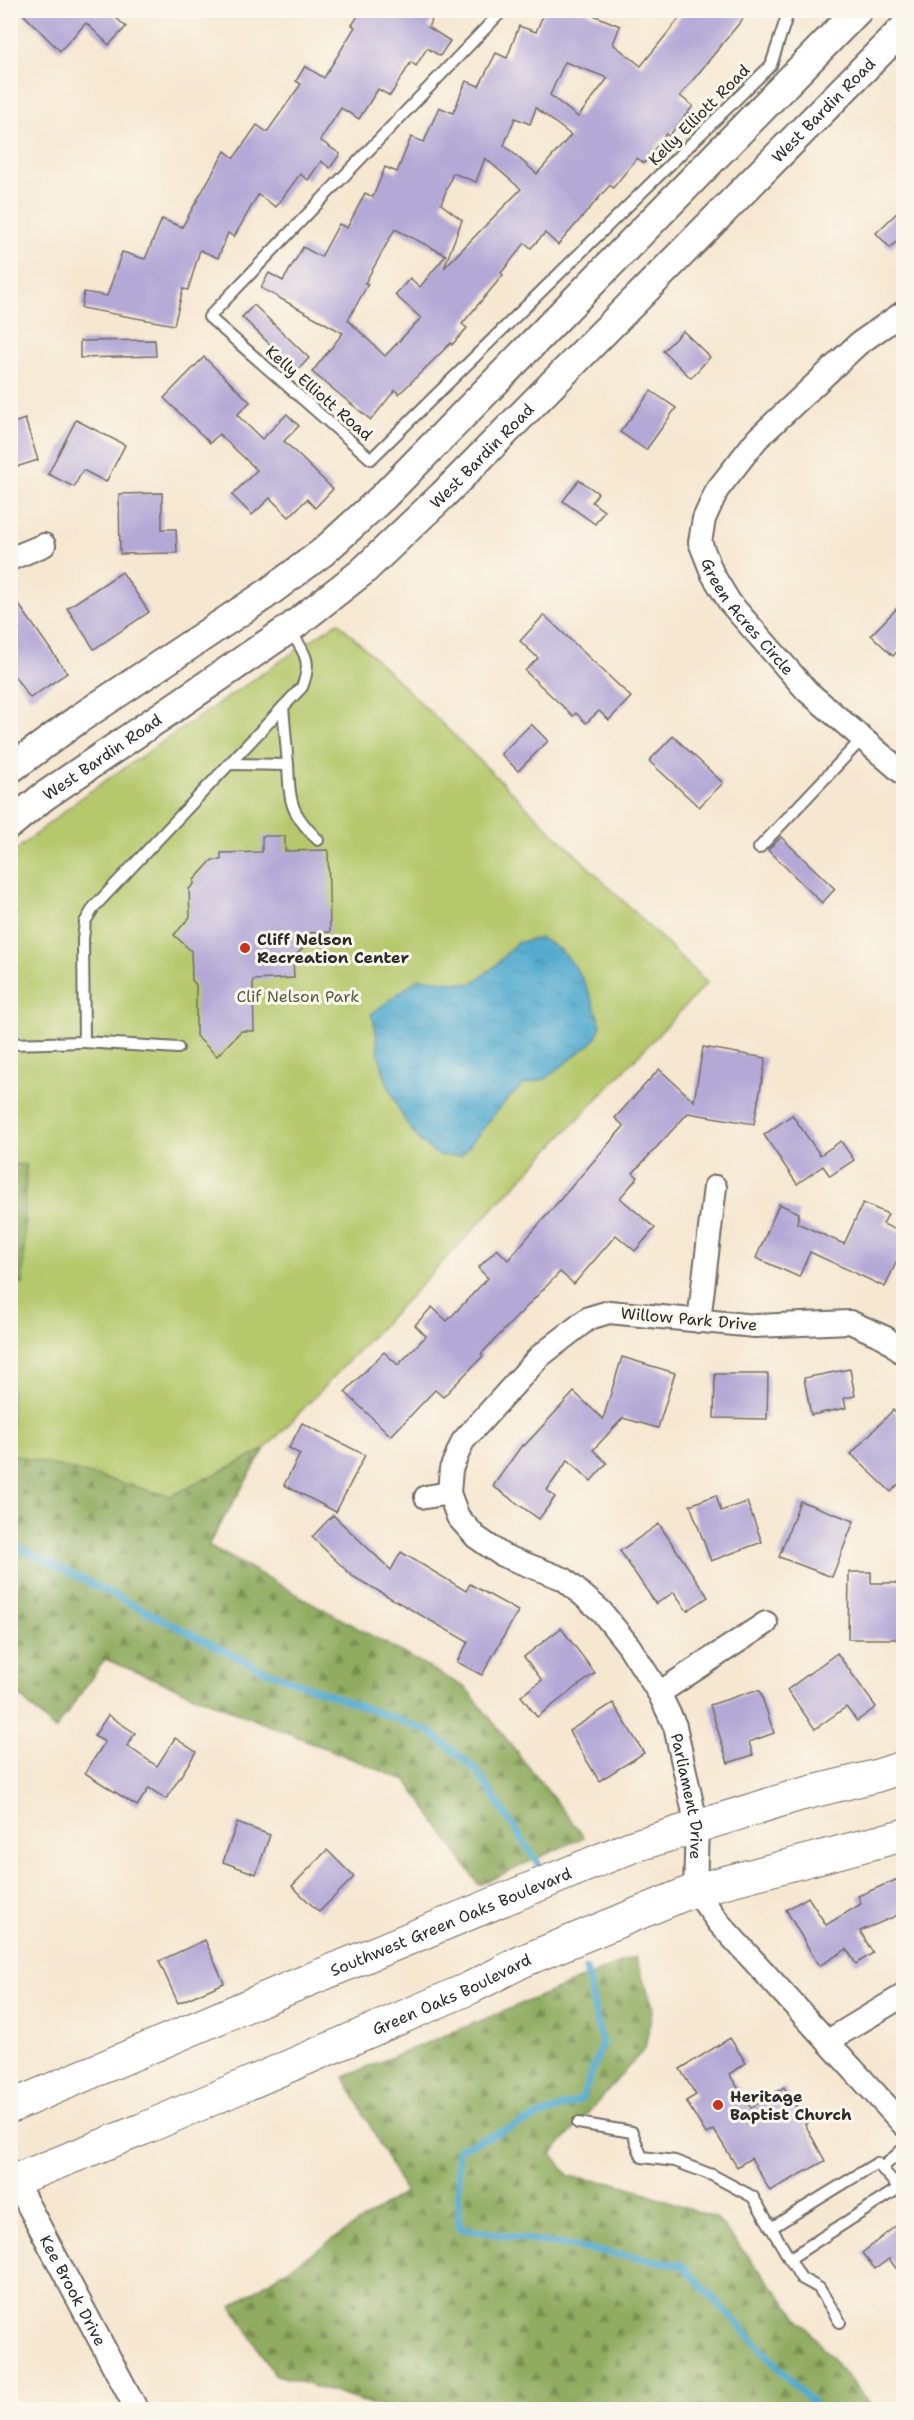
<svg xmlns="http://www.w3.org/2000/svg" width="914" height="2420" font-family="'Shantell Sans',sans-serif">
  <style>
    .green { fill: #b5c86c; stroke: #707a4c; stroke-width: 1.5 }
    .forest { fill: url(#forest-firs); stroke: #5e6c46; stroke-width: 1.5 }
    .water { fill: url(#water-ripples); stroke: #3e6a7c; stroke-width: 1.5 }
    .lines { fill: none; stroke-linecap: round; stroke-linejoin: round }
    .stream { stroke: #50a9ce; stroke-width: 7 }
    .building { fill: #b4a8d6; fill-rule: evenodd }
    .service-casing { stroke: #726d65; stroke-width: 14 }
    .minor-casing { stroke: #726d65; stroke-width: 26 }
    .tertiary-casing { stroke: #726d65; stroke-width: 32 }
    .secondary-casing { stroke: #726d65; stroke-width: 34 }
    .service { stroke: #fff; stroke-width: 10 }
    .minor { stroke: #fff; stroke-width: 22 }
    .tertiary { stroke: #fff; stroke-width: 28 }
    .secondary { stroke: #fff; stroke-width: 32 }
    .poi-dot { fill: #c8321e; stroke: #fbf7ec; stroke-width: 2 }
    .labels { text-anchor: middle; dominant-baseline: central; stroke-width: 6; stroke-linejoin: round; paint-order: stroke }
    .street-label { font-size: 16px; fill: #2b2b2b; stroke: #fbf7ec }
    .poi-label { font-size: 16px; font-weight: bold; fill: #2b2b2b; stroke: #fbf7ec; text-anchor: start }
    .park-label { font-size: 16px; fill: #545a3e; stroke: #fbf7ec }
  </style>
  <defs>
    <pattern id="forest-firs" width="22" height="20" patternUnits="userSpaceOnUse" patternTransform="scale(1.5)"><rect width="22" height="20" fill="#90ac60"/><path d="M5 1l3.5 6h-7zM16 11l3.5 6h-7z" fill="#768c4f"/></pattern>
    <pattern id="water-ripples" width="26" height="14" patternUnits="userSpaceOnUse" patternTransform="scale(1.5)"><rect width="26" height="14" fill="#50a9ce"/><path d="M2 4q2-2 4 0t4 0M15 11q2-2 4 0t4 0" fill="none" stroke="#438aa7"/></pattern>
  </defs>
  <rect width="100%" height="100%" fill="#fbf7ec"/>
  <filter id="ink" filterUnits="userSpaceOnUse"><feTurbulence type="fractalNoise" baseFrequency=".0167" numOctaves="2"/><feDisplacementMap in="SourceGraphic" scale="12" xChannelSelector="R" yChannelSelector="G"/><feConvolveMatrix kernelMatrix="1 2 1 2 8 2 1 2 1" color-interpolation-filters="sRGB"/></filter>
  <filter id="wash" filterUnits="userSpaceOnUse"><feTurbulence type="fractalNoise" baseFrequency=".008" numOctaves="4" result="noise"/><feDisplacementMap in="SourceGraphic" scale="24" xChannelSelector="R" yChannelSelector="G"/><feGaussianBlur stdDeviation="1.35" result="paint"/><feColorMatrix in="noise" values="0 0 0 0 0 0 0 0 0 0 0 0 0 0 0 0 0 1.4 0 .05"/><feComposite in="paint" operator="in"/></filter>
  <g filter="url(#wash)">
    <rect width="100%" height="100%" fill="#f6e7d1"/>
    <polygon class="green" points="338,622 707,983 264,1450 208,1545 104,1658 55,1730 11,1687 10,855 83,796"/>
    <g class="forest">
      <polygon points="11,1164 26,1165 23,1284 11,1284"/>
      <polygon points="264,1450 208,1545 466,1688 584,1837 479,1885 407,1781 105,1659 55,1730 11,1687 11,1454 171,1496"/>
      <polygon points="635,1957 653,2006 645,2048 552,2154 569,2176 623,2185 716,2218 874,2409 387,2409 274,2374 232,2306 405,2192 344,2077"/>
    </g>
    <path class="water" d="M540 938C547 942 555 946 561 951 582 969 592 999 601 1025L595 1040 547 1078 523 1085 502 1105 461 1156C454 1156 444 1157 437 1154 407 1138 386 1086 379 1055 375 1038 379 1031 371 1014L419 978 471 984 494 967 516 943Z"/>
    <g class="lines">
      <g class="stream">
        <polyline points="10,1543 261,1669 431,1732 477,1771 539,1865"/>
        <polyline points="586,1969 602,2044 582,2099 458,2149 459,2228 682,2265 814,2405 814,2410"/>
      </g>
    </g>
    <g id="blocks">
      <g class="building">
        <polygon points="19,10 108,10 126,27 109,45 86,23 60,51"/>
        <polygon points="362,10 437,10 428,27 450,41 440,56 427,48 416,66 411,62 390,96 378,89 359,119 341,108 320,140 340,154 330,168 321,161 308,180 300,174 276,207 258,195 234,237 228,233 218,258 200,250 188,290 183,289 174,325 81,308 84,292 107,296 122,252 145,259 162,219 182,227 225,151 234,158 257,125 267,132 301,84 296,81 305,66 324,78 355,27 352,25"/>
        <path d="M545 10H581L620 26 613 44 641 66 686 10H750L680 96 693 106 669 136 666 134 644 163 637 158 613 188 610 185 558 245 545 233 531 248 525 243 501 273 503 275 462 324 467 328 452 345 451 343 399 394 395 390 371 420 312 372 343 333 261 288 269 273 283 281 303 247 321 257 339 224 347 228 365 193 373 197 385 167 397 172 411 137 424 142 439 107 453 113 466 81 479 86 496 53 507 58 519 26 536 32ZM565 62 608 78 578 117 550 95ZM536 108 571 135 537 174 504 145 515 118 530 124ZM485 158 521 189 444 268 462 220 441 204 453 173 476 182ZM395 229 446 255 420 287 410 278 395 295 421 318 385 356 348 320 368 284 365 283Z"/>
        <polygon points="903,207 903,235 890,248 876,233"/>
        <polygon points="254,305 309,358 297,371 242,317"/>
        <polygon points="683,331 710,357 691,378 663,351"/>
        <polygon points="155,340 156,356 80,358 80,341"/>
        <polygon points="204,357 250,402 237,415 262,439 287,414 299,426 284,441 333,489 315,508 307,499 289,517 270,498 252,515 232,495 257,470 219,434 210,443 164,398"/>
        <polygon points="651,391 676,408 646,450 620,432"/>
        <polygon points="25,419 38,460 10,469 10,424"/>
        <polygon points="76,420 125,445 106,482 83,470 74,487 48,474"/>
        <polygon points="579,480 598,493 592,502 604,511 595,524 563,501"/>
        <polygon points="162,493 162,529 176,529 177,553 120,554 119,494"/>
        <polygon points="122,572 149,612 94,649 67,608"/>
        <polygon points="10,592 67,673 30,698 10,670"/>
        <polygon points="903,602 903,645 893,656 871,635"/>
        <polygon points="544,615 631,697 609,720 599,711 586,723 576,713 573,716 525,671 538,658 520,641"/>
        <polygon points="531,724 548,741 518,771 501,754"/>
        <polygon points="673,736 723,783 699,807 649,761"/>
        <polygon points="262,836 285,836 285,851 328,850 330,932 308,933 308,943 293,958 294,978 253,980 254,1031 241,1031 217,1056 196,1036 196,985 192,980 191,951 174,935 190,917 189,889 194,884 194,880 212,860 221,860 221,853 262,852"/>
        <polygon points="781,837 835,889 822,903 768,850"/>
        <polygon points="703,1047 766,1058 754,1124 688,1113 633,1173 638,1177 620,1198 655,1228 635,1251 616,1235 574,1284 560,1272 481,1354 483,1356 443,1397 435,1390 391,1436 345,1392 384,1352 398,1365 426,1336 415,1325 432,1307 447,1321 488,1278 478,1268 497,1249 508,1260 624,1126 615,1118 659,1069 694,1101"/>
        <polygon points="792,1115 820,1155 841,1141 854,1160 830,1176 823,1166 797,1184 764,1135"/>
        <polygon points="863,1203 888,1214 883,1224 903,1233 903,1247 885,1287 810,1252 799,1277 756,1258 779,1204 799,1213 797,1223 844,1244"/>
        <polygon points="622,1357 675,1373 658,1428 623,1418 593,1450 607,1463 591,1481 568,1460 547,1490 555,1497 539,1519 493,1486 522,1445 524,1446 574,1392 603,1419"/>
        <polygon points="850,1369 855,1396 844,1398 846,1408 811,1415 804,1378"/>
        <polygon points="715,1374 768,1374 767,1419 714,1418"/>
        <polygon points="893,1410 903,1420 903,1479 891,1492 851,1454"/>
        <polygon points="302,1423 365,1455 336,1512 284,1485 300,1454 289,1448"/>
        <polygon points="716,1495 721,1511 747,1502 762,1542 711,1561 690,1505"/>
        <polygon points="800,1501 854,1521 832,1577 779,1557"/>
        <polygon points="333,1515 391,1570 401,1552 466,1591 470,1584 518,1611 482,1675 457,1662 468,1642 352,1576 312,1537"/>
        <polygon points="659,1524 708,1597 687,1611 674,1592 656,1604 620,1551"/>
        <polygon points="849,1572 871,1572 871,1583 903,1583 903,1639 848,1639"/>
        <polygon points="561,1628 595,1673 537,1717 521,1696 542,1680 524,1657"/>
        <polygon points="837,1653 876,1707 857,1721 846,1707 815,1729 787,1690"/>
        <polygon points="753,1691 760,1691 774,1733 749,1742 753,1755 728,1763 710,1705"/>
        <polygon points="613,1703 644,1753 599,1781 569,1731"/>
        <polygon points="108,1715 135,1733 127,1746 157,1766 175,1738 196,1752 166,1799 149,1788 137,1806 85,1773 105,1742 94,1736"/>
        <polygon points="237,1823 270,1835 256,1874 223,1862"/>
        <polygon points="327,1850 354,1877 319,1912 292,1886"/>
        <polygon points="903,1877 903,1913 860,1931 873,1953 856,1964 847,1949 819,1966 786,1910 808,1897 826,1925 861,1904 858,1896"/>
        <polygon points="205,1940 224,1983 178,2003 159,1961"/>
        <polygon points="730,2038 746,2063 729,2074 751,2108 784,2087 807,2123 805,2124 825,2161 770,2191 751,2158 737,2167 714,2130 706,2134 686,2101 696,2095 680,2069"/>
        <polygon points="903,2220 903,2277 889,2259 875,2269 862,2253"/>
      </g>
    </g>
  </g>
  <g filter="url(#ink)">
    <use href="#blocks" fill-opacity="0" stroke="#726d65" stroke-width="1.5"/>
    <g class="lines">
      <defs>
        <g id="service">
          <polyline points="503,10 209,317 371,459 771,65 789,10"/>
          <polyline points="229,764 288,765 283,707"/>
          <path d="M288 765C290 804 290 812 318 840"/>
          <polyline points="759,848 862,739"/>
          <polyline points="84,1042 178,1048"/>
          <path d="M10 1044 84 1042 83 939 85 922 94 907 302 687C313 660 304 652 289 629"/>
          <polyline points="578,2123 632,2132 642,2157 675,2161 712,2175 753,2197 801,2278 819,2288 840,2322"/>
          <polyline points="882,2168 904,2148"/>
          <polyline points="771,2228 877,2163 899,2188 789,2259"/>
        </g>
        <g id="minor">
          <path id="s1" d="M904 312 858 344 757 439 717 490 704 519 700 542 713 575 730 603 807 691 904 774"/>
          <polyline points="10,559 44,545"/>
          <polyline points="699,1321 715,1187"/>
          <path id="s2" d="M904 1354 886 1338 850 1322 755 1326 609 1312 589 1318 540 1356 463 1441 451 1469 449 1493 458 1517 476 1537 502 1555 564 1579 601 1611 629 1646 659 1693 675 1726 697 1827 695 1890 719 1923 904 2125"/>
          <polyline points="426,1497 449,1493"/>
          <polyline points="659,1693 766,1623"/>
          <polyline points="828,2041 904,1995"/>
          <path id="s3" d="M10 2171 137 2410"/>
        </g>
        <g id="tertiary">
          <polyline points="10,769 80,718 265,595 323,552 383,497 858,10"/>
          <path id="s4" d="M10 824 43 797 289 629 362 572 442 496 904 28"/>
        </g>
        <g id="secondary">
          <path id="s5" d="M10 2107 282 1991 631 1847 799 1795 876 1776 904 1767"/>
          <path id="s6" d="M10 2182 143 2129 470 1988 523 1961 695 1890 904 1835"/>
        </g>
      </defs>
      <use href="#service" class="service-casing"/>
      <use href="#minor" class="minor-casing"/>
      <use href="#tertiary" class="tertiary-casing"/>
      <use href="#secondary" class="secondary-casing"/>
      <use href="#service" class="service"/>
      <use href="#minor" class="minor"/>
      <use href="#tertiary" class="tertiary"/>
      <use href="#secondary" class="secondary"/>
    </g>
  </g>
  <g class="poi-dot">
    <circle cx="245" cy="948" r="6"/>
    <circle cx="718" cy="2105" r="6"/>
  </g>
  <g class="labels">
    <g class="street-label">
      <text stroke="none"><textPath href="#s4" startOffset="1086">West Bardin Road</textPath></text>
      <text transform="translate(699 115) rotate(-45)">Kelly Elliott Road</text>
      <text transform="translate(319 393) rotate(41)">Kelly Elliott Road</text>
      <text stroke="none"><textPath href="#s4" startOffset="600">West Bardin Road</textPath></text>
      <text stroke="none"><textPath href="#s1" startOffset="404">Green Acres Circle</textPath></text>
      <text stroke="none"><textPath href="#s4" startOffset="114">West Bardin Road</textPath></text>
      <text transform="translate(689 1319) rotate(5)">Willow Park Drive</text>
      <text stroke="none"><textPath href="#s2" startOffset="966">Parliament Drive</textPath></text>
      <text stroke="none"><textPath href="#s5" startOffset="478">Southwest Green Oaks Boulevard</textPath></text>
      <text stroke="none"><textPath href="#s6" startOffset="480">Green Oaks Boulevard</textPath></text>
      <text stroke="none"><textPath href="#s3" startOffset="135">Kee Brook Drive</textPath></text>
    </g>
    <g class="poi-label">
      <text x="257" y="939">Cliff Nelson<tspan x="257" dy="18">Recreation Center</tspan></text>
      <text x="730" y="2096">Heritage<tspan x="730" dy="18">Baptist Church</tspan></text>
    </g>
    <g class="park-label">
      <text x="298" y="996">Clif Nelson Park</text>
    </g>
  </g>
  <rect width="914" height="2420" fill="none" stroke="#fbf7ec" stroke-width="36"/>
</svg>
